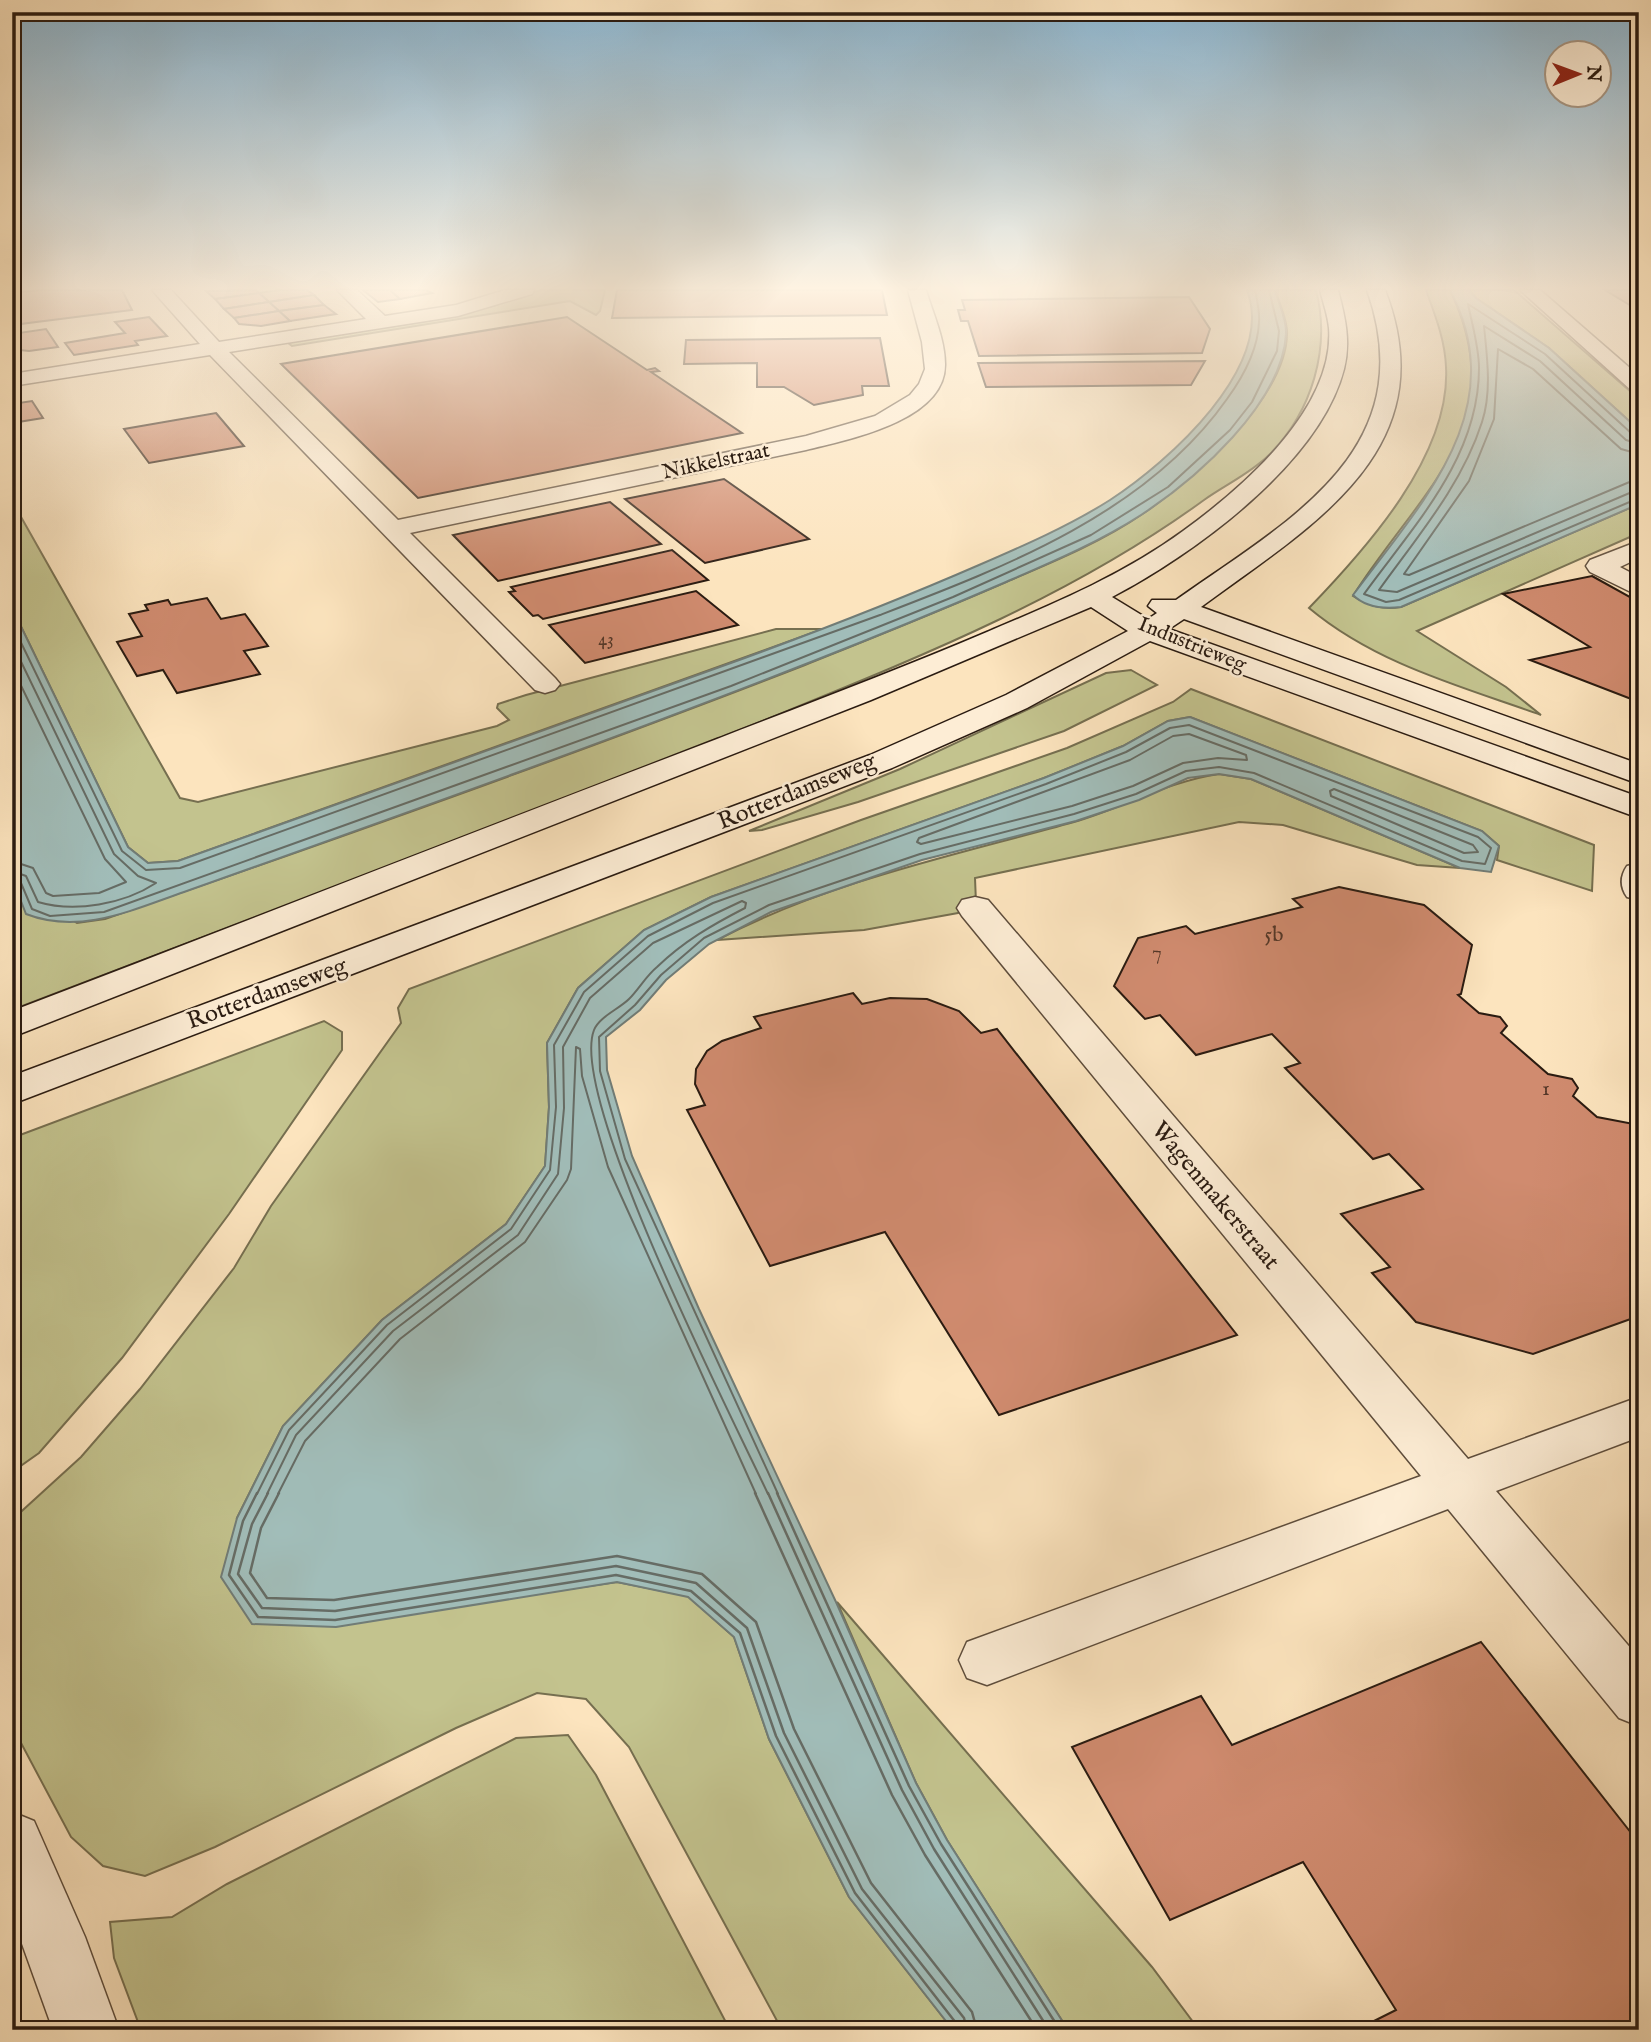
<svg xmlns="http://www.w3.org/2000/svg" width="1651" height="2042" font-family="'IM FELL English',serif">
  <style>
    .green { fill: #c3c38e; stroke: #766f50; stroke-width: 2 }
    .water { fill: #a1bdb9; stroke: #717c76; stroke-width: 2 }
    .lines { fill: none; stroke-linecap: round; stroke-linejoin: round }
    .shore-far1 { stroke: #666c65; stroke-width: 2 }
    .shore { stroke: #666c65; stroke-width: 2.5 }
    .building { fill: #d08b6f; stroke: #2a1b11; stroke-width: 2 }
    .street-casing { stroke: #5e4d3c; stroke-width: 3 }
    .secondary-casing { stroke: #2a1b11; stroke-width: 3 }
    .street { fill: #fdedd5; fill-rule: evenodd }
    .secondary { fill: #fdedd5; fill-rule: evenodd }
    .labels { text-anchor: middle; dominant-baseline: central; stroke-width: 5; stroke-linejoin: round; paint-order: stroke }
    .far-number-label { font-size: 18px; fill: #543728 }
    .far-street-label { font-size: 21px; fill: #2a1b11; stroke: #fdedd5 }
    .number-label { font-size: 21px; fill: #543728 }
    .street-label { font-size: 24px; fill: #2a1b11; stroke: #fdedd5 }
  </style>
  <rect width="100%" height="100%" fill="#fce4be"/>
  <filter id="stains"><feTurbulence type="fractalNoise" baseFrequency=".00286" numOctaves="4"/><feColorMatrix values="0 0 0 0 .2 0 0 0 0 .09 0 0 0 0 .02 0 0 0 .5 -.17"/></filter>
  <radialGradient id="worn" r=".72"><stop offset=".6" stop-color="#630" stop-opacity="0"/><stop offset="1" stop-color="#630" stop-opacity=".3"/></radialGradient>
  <g class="green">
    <polygon points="540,290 605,290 600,311 596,315 570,301 292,346 287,342 493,306"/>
    <path d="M1275 290H1316C1331 348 1312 412 1269 455 1251 473 1225 485 1204 500 1071 597 917 658 765 720 515 820 263 914 12 1010V878L15 886 77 923 105 919C340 838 574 755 805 665 872 638 940 611 1006 582 1053 562 1102 542 1144 513 1193 479 1290 395 1287 330 1286 317 1279 302 1275 290Z"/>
    <path d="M1426 290H1450C1515 427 1419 491 1353 596 1369 606 1382 610 1401 607L1639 504V533L1417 631 1506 687 1541 715C1460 686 1376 664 1309 608 1366 549 1451 455 1446 367 1445 340 1435 315 1426 290Z"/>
    <polygon points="1469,290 1514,290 1639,399 1639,430 1549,348 1476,298"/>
    <polygon points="12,501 180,798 198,802 497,726 509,720 497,708 498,704 526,695 776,629 823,629 178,861 148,863 128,847 12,608"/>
    <polygon points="1131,670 1157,685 1064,731 858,802 762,830 749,831 900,769 1106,673"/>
    <polygon points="1191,689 1594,845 1592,891 1497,860 1499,846 1482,831 1190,717 1168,721 1123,746 1044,778 711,897 644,930 578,988 547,1043 549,1107 545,1166 506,1224 382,1320 283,1426 237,1518 501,1599 617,1582 688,1596 734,1637 769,1739 849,1897 953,2030 782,2030 629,1747 586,1699 537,1693 456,1728 215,1847 145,1876 103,1866 71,1837 12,1726 12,1520 81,1457 140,1389 234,1268 271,1206 401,1023 398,1008 409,989 861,820 1067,748 1173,702"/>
    <path d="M1219 774 1251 779 1460 868 1417 865 1283 825 1239 822 975 878 976 903 958 913 864 930 717 940C830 881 952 856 1074 822 1123 808 1169 781 1219 774Z"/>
    <polygon points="324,1021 342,1032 342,1050 229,1214 122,1358 39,1453 12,1472 12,1138"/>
    <polygon points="837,1602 1152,1967 1199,2030 1068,2030 947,1840 916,1783"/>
    <polygon points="568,1735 596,1775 730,2030 141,2030 114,1958 110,1922 172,1917 227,1884 516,1738"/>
  </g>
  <g class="water">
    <path d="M1247 290H1275C1279 304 1287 320 1286 334 1282 404 1196 479 1141 515 1099 542 1052 562 1006 582 943 609 880 635 816 660 607 742 395 817 184 892 132 910 80 935 26 914L12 878V608L128 847 148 863 178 861C366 793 554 728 742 659 821 630 901 599 979 565 1023 546 1069 526 1110 500 1168 462 1276 367 1247 290Z"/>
    <path d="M1450 290H1469L1476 298 1549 348 1639 430V504L1401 607C1384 609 1366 608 1353 595 1421 503 1513 411 1450 290Z"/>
    <polygon points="1190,717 1482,831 1499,846 1491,872 1460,868 1251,779 1219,774 1188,778 1139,800 1076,821 922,860 771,912 709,944 666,980 640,1010 606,1037 607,1070 632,1156 699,1309 836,1602 916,1783 947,1840 1068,2030 953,2030 849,1897 769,1739 734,1637 688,1597 617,1582 336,1627 252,1624 221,1577 237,1518 283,1426 382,1320 506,1224 545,1166 549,1107 547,1043 578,988 644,930 711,897 1044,778 1123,746 1168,721"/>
  </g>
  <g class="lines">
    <g class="shore-far1">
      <path d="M1639 435 1631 433 1545 354 1468 304C1472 324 1479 347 1479 368 1479 458 1414 525 1364 594L1386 602 1399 600 1639 498"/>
      <path d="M1639 444 1626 440 1540 361 1484 326C1487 356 1492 392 1482 422 1462 485 1417 537 1379 590L1397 592 1639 489"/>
      <polyline points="1639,454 1621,449 1533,369 1498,349 1494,419 1469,481 1404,574 1409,575 1639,478"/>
      <path d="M12 624 122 851 146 870 180 868 880 615C1005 567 1147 513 1227 399 1243 377 1258 350 1259 322 1260 312 1257 300 1255 290"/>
      <path d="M12 643 114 854 138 876 156 883C124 904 75 913 38 902L26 876 12 871"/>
      <polyline points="12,667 105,859 126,882 99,893 53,896 46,893 33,868 12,861"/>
      <polygon points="1189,734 1246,755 1247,760 1218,758 1183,763 1133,786 1072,806 921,844 917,842 919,838 1130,760 1173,736"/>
      <polygon points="1334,789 1473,845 1478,852 1464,853 1331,796 1330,791"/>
      <polyline points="12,880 21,883 32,909 50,916 104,912 731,686 953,597 1091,535 1168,487 1230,430 1252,402 1277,351 1279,331 1269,290"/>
      <polyline points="257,1494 289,1430 387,1325 511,1229 550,1170 556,1107 554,1045 584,992 648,936 713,903 1046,784 1126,752 1170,728 1189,725 1478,837 1491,848 1485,864 1462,861 1254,773 1219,767 1186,771 1136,794 1074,814 920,854 769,905 704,938 661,975 635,1005 599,1037 600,1071 625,1159 778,1494"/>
      <path d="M267 1494 296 1435 393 1331 518 1235 558 1174 564 1108 563 1047 590 998 653 943 742 901 746 903 745 908C712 925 684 941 657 967 646 976 639 989 629 999 619 1009 599 1017 594 1030 568 1097 732 1417 768 1494"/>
      <polyline points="278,1494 305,1441 400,1339 525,1242 567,1180 571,1169 576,1047 580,1049 582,1076 608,1167 756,1494"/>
    </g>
    <g class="shore">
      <polyline points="257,1493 243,1521 229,1575 258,1617 335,1620 616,1575 691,1591 740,1633 776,1736 855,1893 956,2023 958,2030"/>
      <polyline points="268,1493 252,1524 238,1574 262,1608 335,1611 616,1566 696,1583 747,1628 784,1733 862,1889 964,2018 967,2030"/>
      <polyline points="279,1493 261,1528 250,1573 267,1598 334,1600 617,1556 702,1574 756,1622 794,1729 871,1883 972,2012 977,2030"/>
      <polyline points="755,1493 892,1795 925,1855 1037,2030"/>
      <polyline points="768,1493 902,1790 934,1849 1049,2030"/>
      <polyline points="777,1493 909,1786 941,1844 1060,2030"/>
    </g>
  </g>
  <g class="building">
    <polygon points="40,290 122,290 132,310 12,325 12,293"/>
    <polygon points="256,290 259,293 215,299 206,291"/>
    <polygon points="279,290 307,290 314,295 269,302 259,293"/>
    <polygon points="363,290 390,290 400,299 378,302"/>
    <polygon points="390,290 426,290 432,293 400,299"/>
    <polygon points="617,290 882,290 887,315 612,318"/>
    <polygon points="1605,290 1639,290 1639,307 1633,307"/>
    <polygon points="259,293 269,302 224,309 215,299"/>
    <polygon points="314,295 324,305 279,311 269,302"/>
    <polygon points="1189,297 1210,329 1202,353 979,356 968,321 961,321 958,310 965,310 962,300"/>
    <polygon points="269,302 279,311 234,318 224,309"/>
    <polygon points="324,305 336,314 290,321 279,311"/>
    <polygon points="279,311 290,321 261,326 239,324 234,318"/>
    <polygon points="149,317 167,336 135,341 138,345 74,355 65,343 125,333 115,322"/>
    <polygon points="567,317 647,370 655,368 659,371 651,372 742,433 418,498 281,364"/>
    <polygon points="46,329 58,347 29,351 12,349 12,334"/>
    <polygon points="880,338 889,386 862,386 863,395 814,405 784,387 757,387 757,363 684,364 686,340"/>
    <polygon points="1205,361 1191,385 986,387 978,363"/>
    <polygon points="32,401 43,418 12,423 12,404"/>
    <polygon points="216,413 244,446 149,463 124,429"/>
    <polygon points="724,479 809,539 705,563 625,499"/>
    <polygon points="610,502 661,544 498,581 453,535"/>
    <polygon points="672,550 708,580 543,619 538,615 533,616 509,592 515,591 511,587"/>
    <polygon points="1592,576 1639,602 1639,702 1530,660 1590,647 1503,594"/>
    <polygon points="696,591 738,625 585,663 549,625"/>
    <polygon points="207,598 221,619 245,614 268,646 244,651 260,674 177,693 163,670 137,676 117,642 142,636 129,614 148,610 145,605 168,600 171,605"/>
    <polygon points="1339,887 1424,905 1472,945 1461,994 1458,995 1479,1013 1500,1017 1507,1026 1501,1033 1548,1074 1572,1079 1578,1088 1573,1096 1597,1117 1639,1125 1639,1316 1533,1354 1416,1322 1372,1273 1390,1267 1341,1214 1423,1189 1389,1154 1373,1159 1285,1068 1300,1063 1272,1034 1196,1055 1160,1015 1145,1019 1114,986 1138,938 1186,926 1195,934 1302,907 1293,899"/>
    <polygon points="853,993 862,1004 890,998 927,999 959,1011 981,1033 997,1029 1237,1335 999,1415 885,1232 770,1266 687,1110 705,1105 695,1084 696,1069 707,1051 722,1041 761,1028 754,1017"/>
    <polygon points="1481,1642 1639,1843 1639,2030 1356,2030 1396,2010 1303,1862 1170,1920 1072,1747 1201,1696 1232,1745"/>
  </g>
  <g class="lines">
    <defs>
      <g id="street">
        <path d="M152 290H171L219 342 366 319 337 290H357L385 316 456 305 505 290H534L532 294 458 316 229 352 398 520 806 436 875 416 910 395 919 384 925 369 922 342 908 290H926C933 314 945 339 945 364 946 421 847 440 806 450L410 533 555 678 560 684 555 690 545 693 535 690 210 355 12 386V374L200 344Z"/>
        <polygon points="1520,290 1540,290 1639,376 1639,393 1632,391"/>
        <polygon points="1639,541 1639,558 1620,567 1639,577 1639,596 1590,572 1586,566 1590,560"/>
        <path d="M1639 863V900L1627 897C1620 887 1620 876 1627 866Z"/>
        <polygon points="975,897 988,900 1468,1459 1639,1397 1639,1437 1496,1491 1639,1658 1639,1726 1619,1718 1448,1509 987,1685 967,1678 959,1660 967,1642 1421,1476 962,916 957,908 962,900"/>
        <polygon points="12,1812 34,1821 85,1937 119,2030 53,2030 12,1916"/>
      </g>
      <path id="secondary" d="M1320 290H1338C1345 317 1351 341 1344 369 1320 463 1194 554 1112 597L1148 619 1157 613 1148 606 1152 600H1176C1287 521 1424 451 1367 290H1385C1447 450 1311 526 1201 607L1639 764V784L1184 619 1169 629 1639 797V818L1150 641 1027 708 892 768 12 1104V1076L870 755 1006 695 1128 631 1091 607 871 700 12 1037V1011C247 921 481 829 717 739 807 704 898 670 987 632 1055 603 1123 575 1183 531 1241 489 1335 409 1329 328 1328 316 1323 302 1320 290Z"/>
    </defs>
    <use href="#street" class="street-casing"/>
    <use href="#secondary" class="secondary-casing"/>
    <use href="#street" class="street"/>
    <use href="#secondary" class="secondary"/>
  </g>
  <linearGradient id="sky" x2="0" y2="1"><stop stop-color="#8bb8d5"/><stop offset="0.5" stop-color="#fef3e2"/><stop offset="1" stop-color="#fef3e2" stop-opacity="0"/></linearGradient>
  <rect width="1651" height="576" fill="url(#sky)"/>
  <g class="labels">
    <g class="far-number-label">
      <text x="606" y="640">43</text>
    </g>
    <g class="far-street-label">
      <text transform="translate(716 462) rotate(-12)">Nikkelstraat</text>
      <text transform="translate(1192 645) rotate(22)">Industrieweg</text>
    </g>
    <g class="number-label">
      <text x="1274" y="935">5b</text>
      <text x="1157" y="953">7</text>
      <text x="1546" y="1089">1</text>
    </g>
    <g class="street-label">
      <text transform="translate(797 792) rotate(-22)">Rotterdamseweg</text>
      <text transform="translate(267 994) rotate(-20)">Rotterdamseweg</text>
      <text transform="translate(1215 1196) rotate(50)">Wagenmakerstraat</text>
    </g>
  </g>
  <rect width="1651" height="2042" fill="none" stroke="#fce4be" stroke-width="42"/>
  <rect x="14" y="14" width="1623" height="2014" fill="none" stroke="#2a1b11" stroke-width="3.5"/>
  <rect x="21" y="21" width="1609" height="2000" fill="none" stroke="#2a1b11" stroke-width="2"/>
  <g transform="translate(1578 74) rotate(89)"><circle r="33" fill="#fdedd5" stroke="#a99987" stroke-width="2"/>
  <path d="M0-5L12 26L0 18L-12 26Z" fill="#8f2418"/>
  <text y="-10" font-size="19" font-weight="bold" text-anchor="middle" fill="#2a1b11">N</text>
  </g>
  <rect width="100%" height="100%" filter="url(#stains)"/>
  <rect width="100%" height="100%" fill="url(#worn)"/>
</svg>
